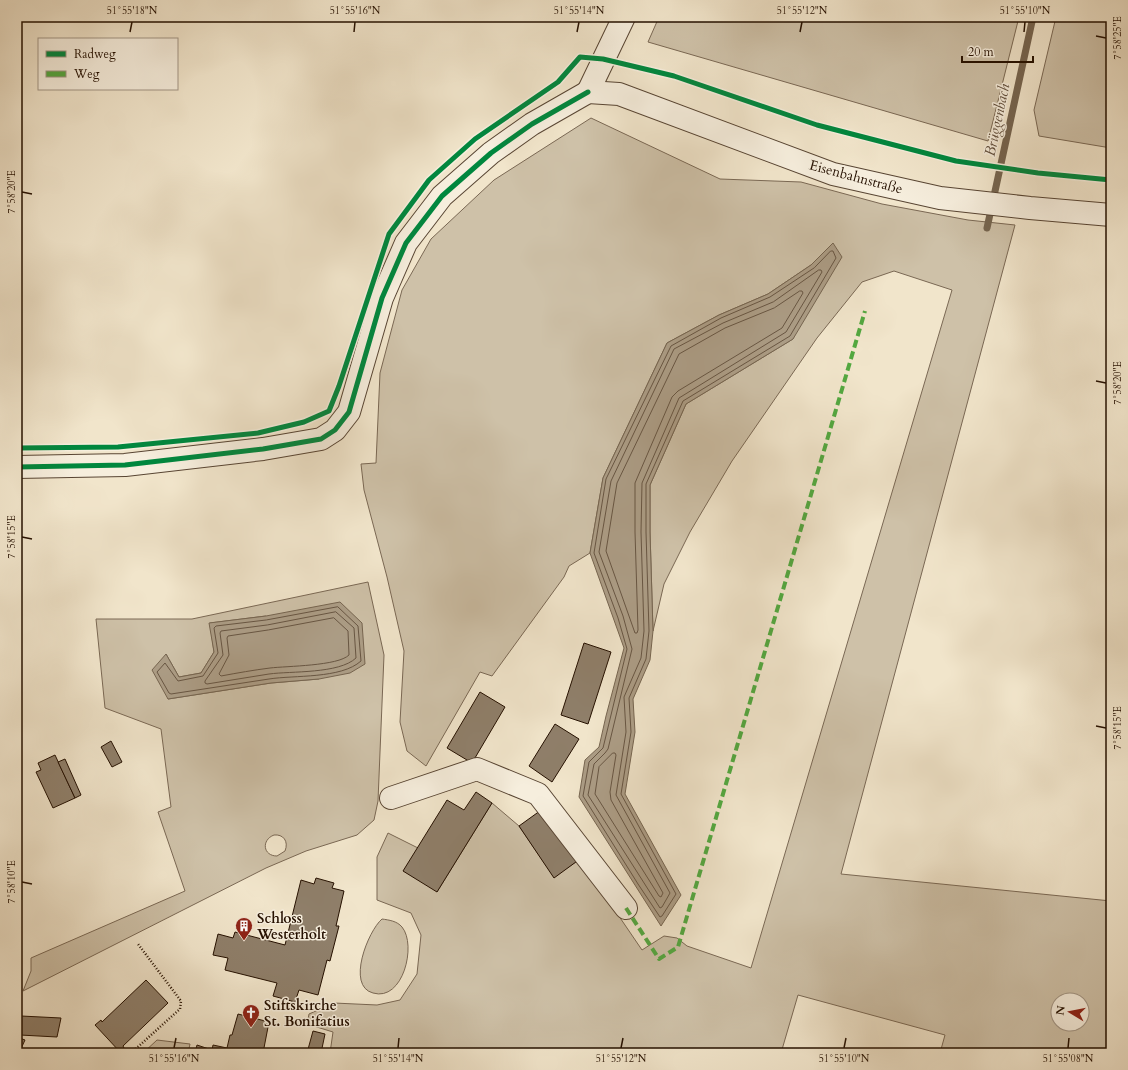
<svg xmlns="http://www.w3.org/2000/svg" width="1128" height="1070" font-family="Cardo,serif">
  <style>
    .green { fill: #cec1a8; stroke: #7a6854; fill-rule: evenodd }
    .water { fill: #ac9d86; stroke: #766550 }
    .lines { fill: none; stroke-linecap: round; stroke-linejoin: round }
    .shore { stroke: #685643; stroke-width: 1 }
    .stream { stroke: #766550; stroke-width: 7 }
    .building { fill: #8f7f6a; stroke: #251000 }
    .minor-casing { stroke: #584533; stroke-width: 24 }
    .path { stroke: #251000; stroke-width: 2.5; stroke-dasharray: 1 2; stroke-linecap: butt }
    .minor { stroke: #f6eedd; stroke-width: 22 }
    .quiet { stroke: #53a840; stroke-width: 4; stroke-dasharray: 8 4; stroke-linecap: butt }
    .cycleway-casing { stroke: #f6eedd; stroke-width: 8 }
    .cycleway { stroke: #00873e; stroke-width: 5 }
    .ticks { fill: none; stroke: #251000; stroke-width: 1.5 }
    .labels { text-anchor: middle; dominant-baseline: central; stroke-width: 3; stroke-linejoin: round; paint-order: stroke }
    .street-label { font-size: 14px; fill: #251000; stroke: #f6eedd }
    .poi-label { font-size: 14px; font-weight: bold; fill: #251000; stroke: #f6eedd; text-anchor: start }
    .water-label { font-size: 15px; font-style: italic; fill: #624f3c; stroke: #f6eedd }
    .neatline { fill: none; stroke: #251000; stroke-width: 1.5 }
    .ticks-label { font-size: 10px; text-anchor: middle; fill: #251000 }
  </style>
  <rect width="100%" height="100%" fill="#f1e5cb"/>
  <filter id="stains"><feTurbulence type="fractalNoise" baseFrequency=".005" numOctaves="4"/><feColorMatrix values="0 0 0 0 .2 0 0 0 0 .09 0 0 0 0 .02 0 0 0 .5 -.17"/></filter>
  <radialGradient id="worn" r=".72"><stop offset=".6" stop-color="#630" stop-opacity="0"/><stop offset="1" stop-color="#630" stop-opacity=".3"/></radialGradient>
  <g class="green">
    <polygon points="659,17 1019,17 988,141 648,42"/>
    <polygon points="1056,17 1111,17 1111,148 1039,136 1034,110"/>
    <path d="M591 118 720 179 801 182 882 204 968 220 1015 225 841 874 1111 901V1053H940L945 1035 798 995 781 1053H330L333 1032 307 1024 309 1014 334 1003 377 1005 400 1000 417 974 421 935 411 913 377 900V857L388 833 418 848 437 892 492 803 519 826 554 877 580 859 642 950 664 936 677 938 687 946 751 968 952 290 894 271 862 282 817 338 732 461 690 532 664 584 653 631 650 532V485L686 404 793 339 833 243 811 265 768 294 719 315 667 343 603 478 590 553 569 566 564 577 492 676 480 672 426 766 407 751 400 722 404 651 387 577 364 490 361 464 376 463 380 373 402 290 431 239 494 180ZM1058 1000H1082V1024H1058Z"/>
    <path d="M368 582 384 655 378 801 374 820 357 835 306 851 266 868 23 991 31 971V958L185 891 158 812 171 807 161 729 105 708 96 619H192ZM266 616 319 679 271 683 168 699 166 654 179 677 201 673 214 652 210 623ZM274 835C283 834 289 841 285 851L277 856C263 856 261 840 274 835Z"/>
    <path d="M382 919C389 920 397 921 402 927 417 945 403 1002 373 993 346 986 368 931 382 919Z"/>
    <polygon points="157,1040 190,1044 188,1053 143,1053"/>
  </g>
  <g class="water">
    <polygon points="833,243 842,257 793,339 686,404 650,485 650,532 653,631 650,660 633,699 635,732 625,794 681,895 661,926 579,797 585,760 599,747 606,716 624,648 590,553 603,478 667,343 719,315 768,294 811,265"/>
    <polygon points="340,602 362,623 365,664 350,673 319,679 271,683 168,699 152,670 166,654 179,677 201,673 214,652 209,623 266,616"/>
  </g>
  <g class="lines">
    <g class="shore">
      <polygon points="831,251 833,251 836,258 790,336 683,401 646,484 646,532 649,631 646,659 629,698 631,732 621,794 676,894 662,916 660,917 638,884 583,796 589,762 603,748 627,649 618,618 594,553 606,479 671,346 721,318 770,297 814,268"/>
      <polygon points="819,270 821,270 822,272 786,332 679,398 642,483 641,532 644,631 641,658 624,697 626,732 616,795 670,893 662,907 660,908 588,795 594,764 605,753 608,749 632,649 623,616 599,552 611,481 674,349 723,323 773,302"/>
      <polygon points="800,291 802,291 803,293 782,328 678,391 672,397 635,483 635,532 638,630 637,633 635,633 606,551 617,483 679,354 725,328 774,308"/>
      <path d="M338 607 358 626 361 661C341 679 294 675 269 679 236 684 204 689 171 694L169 693 157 672 165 663 178 681 203 676 218 653 214 628 216 626 266 620Z"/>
      <path d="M336 612 354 628 356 658C339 674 291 671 269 674 248 677 228 681 207 684L205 683V681L223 655 220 633 221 631 267 625Z"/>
      <path d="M334 618 348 631 349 655C338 666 287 666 270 668 254 670 237 673 221 676L219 674 229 655 227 638 228 636 268 630Z"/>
      <polygon points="613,753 615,753 616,755 610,792 611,800 663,893 661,897 659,896 595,794 599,767"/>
    </g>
    <polyline class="stream" points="987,228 1033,17"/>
  </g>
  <g class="building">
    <polygon points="584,643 611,652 588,724 561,715"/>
    <polygon points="480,692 505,707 472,763 447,748"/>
    <polygon points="555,724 579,739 552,782 529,766"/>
    <polygon points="111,741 122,762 112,767 101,747"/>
    <polygon points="55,755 75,798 53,808 36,772 41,770 38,763"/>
    <polygon points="65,759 81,795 75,798 58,762"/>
    <polygon points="476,792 492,803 437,892 403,871 447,800 464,810"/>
    <polygon points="544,808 580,859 554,878 519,826"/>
    <polygon points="316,878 334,883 332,888 344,891 336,926 339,926 330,961 327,960 318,995 299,990 295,1002 273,996 277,983 225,970 228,958 213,955 218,934 233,938 235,932 285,945 301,880 314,884"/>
    <polygon points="146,980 168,1003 123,1046 124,1048 120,1052 95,1025 101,1020 102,1022"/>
    <polygon points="238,1014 269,1022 263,1053 195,1053 197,1045 212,1050 213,1045 227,1048 230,1035 232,1035"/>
    <polygon points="21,1016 61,1018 57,1037 20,1035"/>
    <polygon points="313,1031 325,1034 321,1053 307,1053"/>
    <polygon points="17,1037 25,1040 19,1053 17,1053"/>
  </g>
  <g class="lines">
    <defs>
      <g id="minor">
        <polyline points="588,92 619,94 833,174 940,198 1030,208 1111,215"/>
        <polyline points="588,92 624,17"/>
        <polyline points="17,467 125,465 263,449 321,439 335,430 349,412 382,298 406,243 442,196 491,153 532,124 588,92"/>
        <polyline points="391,798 477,769 538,794 626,908"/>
      </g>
    </defs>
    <use href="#minor" class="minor-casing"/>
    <polyline class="path" points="131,1053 180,1009 181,1001 138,944"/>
    <use href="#minor" class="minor"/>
    <polyline class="quiet" points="626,908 659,959 678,947 865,311"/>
    <defs>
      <g id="cycleway">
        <polyline points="17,448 118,447 258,433 304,422 329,411 339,386 389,234 429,180 475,139 558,82 580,57 603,59 674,76 817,125 956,161 1038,173 1111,180"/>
        <polyline points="17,467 125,465 263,449 321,439 335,430 349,412 382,298 406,243 442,196 491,153 532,124 588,92"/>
      </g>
    </defs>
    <use href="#cycleway" class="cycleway-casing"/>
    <use href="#cycleway" class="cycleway"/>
  </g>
  <path class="ticks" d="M130 32 132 22M354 32 355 22M577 32 579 22M800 32 802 22M1024 32 1025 22M1096 36 1106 38M22 192 32 194M1096 381 1106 383M22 537 32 539M1096 726 1106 728M22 882 32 884M174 1048 176 1038M398 1048 399 1038M621 1048 623 1038M844 1048 846 1038M1068 1048 1069 1038"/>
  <defs>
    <symbol id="building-pin" viewBox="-11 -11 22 30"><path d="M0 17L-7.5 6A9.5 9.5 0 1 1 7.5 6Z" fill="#8f2418" stroke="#f6eedd"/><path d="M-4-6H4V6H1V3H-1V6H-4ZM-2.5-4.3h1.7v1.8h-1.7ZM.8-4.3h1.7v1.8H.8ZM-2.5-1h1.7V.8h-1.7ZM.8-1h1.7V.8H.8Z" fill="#fff"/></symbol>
    <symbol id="church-pin" viewBox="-11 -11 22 30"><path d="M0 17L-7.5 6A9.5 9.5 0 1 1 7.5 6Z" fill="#8f2418" stroke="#f6eedd"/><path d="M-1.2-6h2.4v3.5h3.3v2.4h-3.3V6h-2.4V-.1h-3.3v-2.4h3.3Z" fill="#fff"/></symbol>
  </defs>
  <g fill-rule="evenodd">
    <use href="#building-pin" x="234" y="916" width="20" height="27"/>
    <use href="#church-pin" x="241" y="1003" width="20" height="27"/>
  </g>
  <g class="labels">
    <g class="street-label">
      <text transform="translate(856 177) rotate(15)">Eisenbahnstraße</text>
    </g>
    <g class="poi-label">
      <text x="257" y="918">Schloss<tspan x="257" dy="16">Westerholt</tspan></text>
      <text x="264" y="1005">Stiftskirche<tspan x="264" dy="16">St. Bonifatius</tspan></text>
    </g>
    <g class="water-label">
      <text transform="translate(997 120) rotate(-78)">Brüggenbach</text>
    </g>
  </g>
  <rect width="1128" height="1070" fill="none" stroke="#f1e5cb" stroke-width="44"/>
  <rect x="38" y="38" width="140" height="52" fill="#f6eedd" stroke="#a29585"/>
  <rect x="46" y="51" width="20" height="6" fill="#00873e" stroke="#a29585"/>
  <text x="74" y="58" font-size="12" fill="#251000">Radweg</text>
  <rect x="46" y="71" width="20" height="6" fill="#53a840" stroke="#a29585"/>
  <text x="74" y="78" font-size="12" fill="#251000">Weg</text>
  <g transform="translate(1070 1012) rotate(280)"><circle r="19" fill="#f6eedd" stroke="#a29585"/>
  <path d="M0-3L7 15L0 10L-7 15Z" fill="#8f2418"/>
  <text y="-6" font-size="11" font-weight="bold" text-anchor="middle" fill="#251000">N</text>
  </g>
  <path d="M962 56v6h71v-6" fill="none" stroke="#251000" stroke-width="2"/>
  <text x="968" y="56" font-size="12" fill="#251000" stroke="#f6eedd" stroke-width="3" paint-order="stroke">20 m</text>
  <rect x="22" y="22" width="1084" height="1026" class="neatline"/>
  <g class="ticks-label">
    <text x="132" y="14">51°55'18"N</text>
    <text x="355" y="14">51°55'16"N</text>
    <text x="579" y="14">51°55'14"N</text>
    <text x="802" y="14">51°55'12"N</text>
    <text x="1025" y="14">51°55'10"N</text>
    <text transform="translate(1117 38) rotate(-90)" y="4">7°58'25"E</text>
    <text transform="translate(11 192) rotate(-90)" y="4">7°58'20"E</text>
    <text transform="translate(1117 383) rotate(-90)" y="4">7°58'20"E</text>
    <text transform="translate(11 537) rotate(-90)" y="4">7°58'15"E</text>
    <text transform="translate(1117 728) rotate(-90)" y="4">7°58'15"E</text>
    <text transform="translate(11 882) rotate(-90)" y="4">7°58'10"E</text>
    <text x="174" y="1062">51°55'16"N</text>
    <text x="398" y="1062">51°55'14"N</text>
    <text x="621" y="1062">51°55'12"N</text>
    <text x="844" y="1062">51°55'10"N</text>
    <text x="1068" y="1062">51°55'08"N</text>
  </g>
  <rect width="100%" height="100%" filter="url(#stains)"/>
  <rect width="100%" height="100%" fill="url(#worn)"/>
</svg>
